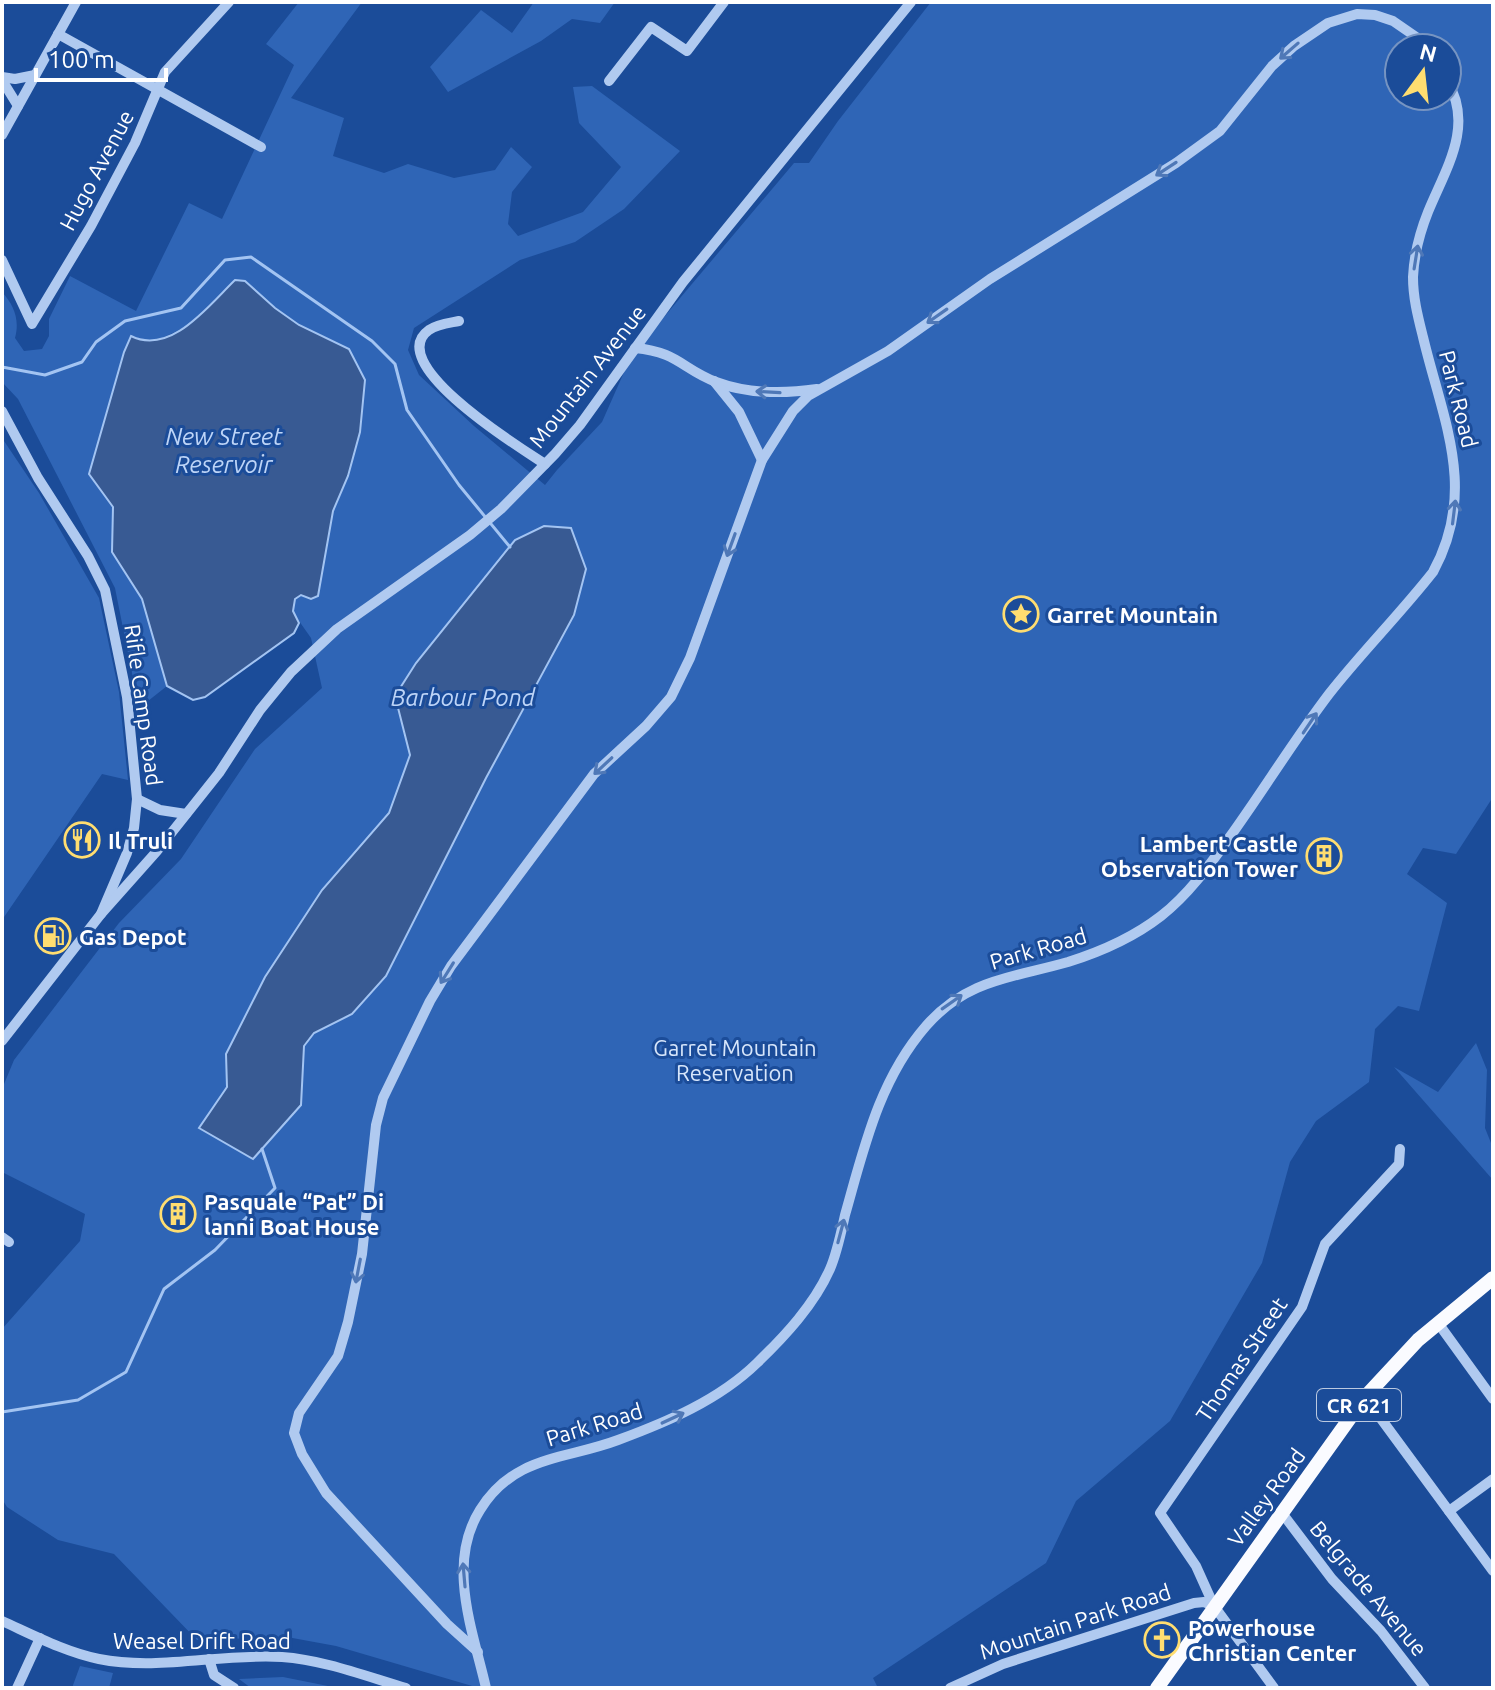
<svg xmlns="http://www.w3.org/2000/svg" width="1495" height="1690" font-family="Ubuntu,sans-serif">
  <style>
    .green { fill: #2f65b6; fill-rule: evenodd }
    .water { fill: #385a93; stroke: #a3c4f2; stroke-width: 2 }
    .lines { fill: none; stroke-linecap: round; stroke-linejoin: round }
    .stream { stroke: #a3c4f2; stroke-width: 3 }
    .minor { stroke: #b0caf0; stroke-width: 10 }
    .major { stroke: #fafbff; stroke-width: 14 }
    .oneway { stroke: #4f78b7 }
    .labels { text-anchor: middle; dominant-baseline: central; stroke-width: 6; stroke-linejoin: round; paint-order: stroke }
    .shield { fill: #1b4c99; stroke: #bbc9e0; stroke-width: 2 }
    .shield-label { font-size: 20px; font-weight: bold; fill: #fff }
    .street-label { font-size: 22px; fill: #fff; stroke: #1b4c99 }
    .poi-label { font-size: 22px; font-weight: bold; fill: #fff; stroke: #1b4c99; text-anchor: start }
    .park-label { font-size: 22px; fill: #d7e6fb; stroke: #1b4c99 }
    .water-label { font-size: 24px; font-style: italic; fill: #bdd4f7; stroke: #1b4c99 }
  </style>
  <rect width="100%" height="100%" fill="#1b4c99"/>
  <g class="green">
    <path d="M299 2H362L291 98 344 118 333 156 384 173 408 164 454 178 495 170 511 147 532 167 512 192 508 224 518 236 583 212 621 167 579 123 573 87 592 86 680 151 624 209 575 242 520 260 414 328 408 350 419 375 474 426 545 485 557 470 602 422 625 370 659 323 794 163H809L838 121 931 2H1493V797L1456 854 1423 848 1407 874 1447 903 1419 1011 1398 1006 1375 1029 1369 1082 1316 1121 1290 1162 1262 1263 1170 1421 1076 1501 1046 1563 873 1678 878 1688H479L336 1646 287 1637 197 1640 114 1554 58 1540 7 1507 2 1499V1329L80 1241 85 1214 2 1172V1089L14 1060 119 923 181 859 255 749 322 688 311 638 292 611 295 599 301 595 311 599 333 511 348 476 360 432 365 380 349 349 299 325 235 280 187 326 154 342 131 336 124 352 89 474 113 507 112 552 142 599 167 686 148 701 137 698 115 588 18 399 2 382V292C14 305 20 320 15 338L24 351 42 349 49 336V319L70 276 136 311 189 203 222 219 294 65 266 44ZM1399 48H1447V96H1399Z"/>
    <polygon points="534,2 615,2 600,23 572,19 541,41 448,92 430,67 481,10 512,33"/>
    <polygon points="2,438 39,493 99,598 119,692 128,780 102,774 2,920"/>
    <polygon points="1476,1043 1487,1070 1485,1128 1493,1148 1493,1180 1394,1067 1438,1092"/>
    <polygon points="80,1666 113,1673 109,1688 72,1688"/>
    <polygon points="283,1677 338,1688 251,1688 239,1679"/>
  </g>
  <g class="water">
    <path d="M235 280 245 281 275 308 299 325 349 349 365 380 360 432 348 476 333 511 318 596 311 599 301 595 295 599 293 611 299 623 294 633 205 697 193 700 167 686 142 599 112 552 113 507 89 474 124 352 131 336C171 356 209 305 235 280Z"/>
    <polygon points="544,526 571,528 586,569 574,615 486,778 386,976 352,1014 314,1033 304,1046 301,1105 253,1159 199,1128 227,1087 226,1054 265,977 322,890 389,813 410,755 395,696 416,663 515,540"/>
  </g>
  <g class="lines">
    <g class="stream">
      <polyline points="2,367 45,375 82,362 96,342 125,321 181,308 225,260 251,257 372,341 395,364 407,410 459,485 510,547"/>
      <polyline points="2,1412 78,1400 126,1372 164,1289 215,1250 275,1188 262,1149"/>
    </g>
    <g class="minor">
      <polyline points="58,34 261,147"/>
      <polyline points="2,77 15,79 35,75"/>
      <polyline points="2,80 18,106"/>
      <polyline points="609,81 651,27 687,51 724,2"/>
      <polyline points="2,135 76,2"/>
      <polyline points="2,260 32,324 91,226 135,143 165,72 229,2"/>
      <path d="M459 321C449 323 437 324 429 330 382 363 522 449 545 464"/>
      <path d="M635 348C678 352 682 369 716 382 748 394 783 394 817 389"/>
      <polyline points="714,381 739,412 762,460"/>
      <polyline points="2,411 38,478 88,556 105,590 127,697 137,799 134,828 127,853 101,914 2,1041"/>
      <polyline points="137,799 160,810 186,814"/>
      <polyline points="101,914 157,851 219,773 260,710 291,672 337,629 470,535 501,509 555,454 580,425 683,282 911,2"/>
      <polyline points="2,1237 9,1242"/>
      <polyline points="1438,1323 1493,1399"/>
      <polyline points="1365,1397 1493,1571"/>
      <polyline points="1449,1511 1493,1479"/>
      <polyline points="1282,1513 1332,1579 1381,1631 1425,1688"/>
      <path d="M2 1621C33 1635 65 1652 99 1659 159 1671 221 1653 282 1657 324 1660 365 1676 406 1688"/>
      <polyline points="478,1652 447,1624 326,1493 302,1454 294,1433 299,1413 338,1356 348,1322 362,1254 376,1125 383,1098 430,1001 451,966 594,774 646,726 671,697 690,658 762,460 793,411 808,396 888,351 990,279 1176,163 1220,131 1272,66 1294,46 1328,23 1357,14 1375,15 1393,21 1422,41 1426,48"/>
      <polyline points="209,1659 214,1675 234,1688"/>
      <polyline points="17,1688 40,1638"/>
      <path d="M486 1688C473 1631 446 1564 480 1510 514 1455 565 1460 618 1440 667 1422 719 1400 757 1363 785 1336 814 1305 830 1269 837 1253 841 1233 845 1215 864 1148 879 1080 926 1026 967 979 1012 978 1068 962 1100 952 1134 937 1161 916 1188 895 1209 866 1229 838 1263 791 1294 740 1329 694 1362 652 1400 614 1433 572 1478 490 1443 421 1423 337 1418 317 1413 298 1413 277 1414 256 1420 232 1428 212 1445 170 1475 126 1447 81"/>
      <polyline points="950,1688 1003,1664 1194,1603 1204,1602 1214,1606"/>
      <polyline points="1274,1688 1214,1606 1196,1566 1160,1513 1302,1307 1325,1244 1399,1164 1400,1149"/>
    </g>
    <polyline class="major" points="1157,1688 1365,1397 1418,1340 1493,1278"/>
  </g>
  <defs><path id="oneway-shaft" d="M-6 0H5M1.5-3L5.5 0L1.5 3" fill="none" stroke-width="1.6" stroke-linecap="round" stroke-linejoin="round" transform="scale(2)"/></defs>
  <g class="oneway">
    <use href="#oneway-shaft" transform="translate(1289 51) rotate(139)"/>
    <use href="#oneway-shaft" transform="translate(1166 169) rotate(147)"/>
    <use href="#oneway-shaft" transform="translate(1416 257) rotate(-81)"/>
    <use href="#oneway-shaft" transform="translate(937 316) rotate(145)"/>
    <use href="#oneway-shaft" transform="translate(768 392) rotate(-177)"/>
    <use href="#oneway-shaft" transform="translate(1454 512) rotate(-83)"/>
    <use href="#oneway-shaft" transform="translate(731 545) rotate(110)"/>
    <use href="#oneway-shaft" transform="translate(1310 723) rotate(-56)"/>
    <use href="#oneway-shaft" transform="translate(603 766) rotate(137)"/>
    <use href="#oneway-shaft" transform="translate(447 973) rotate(122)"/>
    <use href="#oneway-shaft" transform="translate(952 1002) rotate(-35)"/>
    <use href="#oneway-shaft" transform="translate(841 1231) rotate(-75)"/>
    <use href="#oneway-shaft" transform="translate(358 1271) rotate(101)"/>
    <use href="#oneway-shaft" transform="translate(673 1418) rotate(-25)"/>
    <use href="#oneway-shaft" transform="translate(464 1575) rotate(-95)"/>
  </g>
  <defs>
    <symbol id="sight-ring" viewBox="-11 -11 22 22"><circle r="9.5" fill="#1b4c99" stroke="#ffdd70" stroke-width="1.5"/><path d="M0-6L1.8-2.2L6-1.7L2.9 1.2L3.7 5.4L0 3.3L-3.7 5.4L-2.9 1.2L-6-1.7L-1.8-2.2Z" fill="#ffdd70"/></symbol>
    <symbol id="restaurant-ring" viewBox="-11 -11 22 22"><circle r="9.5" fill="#1b4c99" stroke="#ffdd70" stroke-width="1.5"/><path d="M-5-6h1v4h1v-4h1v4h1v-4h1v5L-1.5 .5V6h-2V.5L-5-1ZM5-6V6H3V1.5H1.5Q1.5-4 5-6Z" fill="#ffdd70"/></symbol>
    <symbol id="building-ring" viewBox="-11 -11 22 22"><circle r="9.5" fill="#1b4c99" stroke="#ffdd70" stroke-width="1.5"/><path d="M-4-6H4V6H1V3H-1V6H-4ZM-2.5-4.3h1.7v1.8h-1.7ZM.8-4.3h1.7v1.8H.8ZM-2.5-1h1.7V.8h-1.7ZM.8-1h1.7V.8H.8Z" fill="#ffdd70"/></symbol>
    <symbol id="fuel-ring" viewBox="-11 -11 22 22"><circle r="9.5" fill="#1b4c99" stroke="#ffdd70" stroke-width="1.5"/><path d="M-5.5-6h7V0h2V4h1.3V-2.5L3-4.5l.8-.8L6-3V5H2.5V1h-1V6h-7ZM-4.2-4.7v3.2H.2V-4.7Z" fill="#ffdd70"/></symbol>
    <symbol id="church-ring" viewBox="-11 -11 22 22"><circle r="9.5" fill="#1b4c99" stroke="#ffdd70" stroke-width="1.5"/><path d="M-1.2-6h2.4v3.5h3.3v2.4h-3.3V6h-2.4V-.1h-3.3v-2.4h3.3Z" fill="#ffdd70"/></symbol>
  </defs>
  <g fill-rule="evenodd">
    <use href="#sight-ring" x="1001" y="594" width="40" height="40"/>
    <use href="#restaurant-ring" x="62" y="820" width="40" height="40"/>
    <use href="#building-ring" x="1304" y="836" width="40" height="40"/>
    <use href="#fuel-ring" x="33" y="916" width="40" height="40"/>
    <use href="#building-ring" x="158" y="1194" width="40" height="40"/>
    <use href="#church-ring" x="1142" y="1620" width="40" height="40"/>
  </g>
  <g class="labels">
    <rect class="shield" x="1317" y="1389" width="84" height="32" rx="6"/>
    <g class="shield-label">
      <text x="1359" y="1405">CR 621</text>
    </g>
    <g class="street-label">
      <text transform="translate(96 170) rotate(-62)">Hugo Avenue</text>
      <text transform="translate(587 376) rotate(-52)">Mountain Avenue</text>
      <text transform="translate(1459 399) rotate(76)">Park Road</text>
      <text transform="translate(144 705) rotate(82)">Rifle Camp Road</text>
      <text transform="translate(1038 948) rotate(-16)">Park Road</text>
      <text transform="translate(1241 1359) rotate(-56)">Thomas Street</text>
      <text transform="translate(594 1424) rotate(-17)">Park Road</text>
      <text transform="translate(1266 1497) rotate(-54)">Valley Road</text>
      <text transform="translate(1369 1588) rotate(50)">Belgrade Avenue</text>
      <text transform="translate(1075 1621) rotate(-18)">Mountain Park Road</text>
      <text x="202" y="1640">Weasel Drift Road</text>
    </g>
    <g class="poi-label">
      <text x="1047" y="614">Garret Mountain</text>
      <text x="108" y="840">Il Truli</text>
      <text x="1298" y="843" text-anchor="end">Lambert Castle<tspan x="1298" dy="25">Observation Tower</tspan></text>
      <text x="79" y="936">Gas Depot</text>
      <text x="204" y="1201">Pasquale “Pat” Di<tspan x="204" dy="25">lanni Boat House</tspan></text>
      <text x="1188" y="1627">Powerhouse<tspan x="1188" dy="25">Christian Center</tspan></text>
    </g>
    <g class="park-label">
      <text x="735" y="1047">Garret Mountain<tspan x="735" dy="25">Reservation</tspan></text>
    </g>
    <g class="water-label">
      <text x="224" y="436">New Street<tspan x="224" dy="28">Reservoir</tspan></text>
      <text x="463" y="697">Barbour Pond</text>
    </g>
  </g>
  <rect width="1495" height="1690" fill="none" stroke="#ffffff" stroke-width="8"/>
  <g transform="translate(1423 72) rotate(15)"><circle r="38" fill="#1b4c99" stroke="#7694c2" stroke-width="2"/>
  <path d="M0-6L14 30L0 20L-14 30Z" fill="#ffdd70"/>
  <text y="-12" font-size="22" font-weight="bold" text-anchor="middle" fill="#ffffff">N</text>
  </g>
  <path d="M36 68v12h130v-12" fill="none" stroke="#ffffff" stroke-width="4"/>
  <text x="48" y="68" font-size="24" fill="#ffffff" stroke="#1b4c99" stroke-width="6" paint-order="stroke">100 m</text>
</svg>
